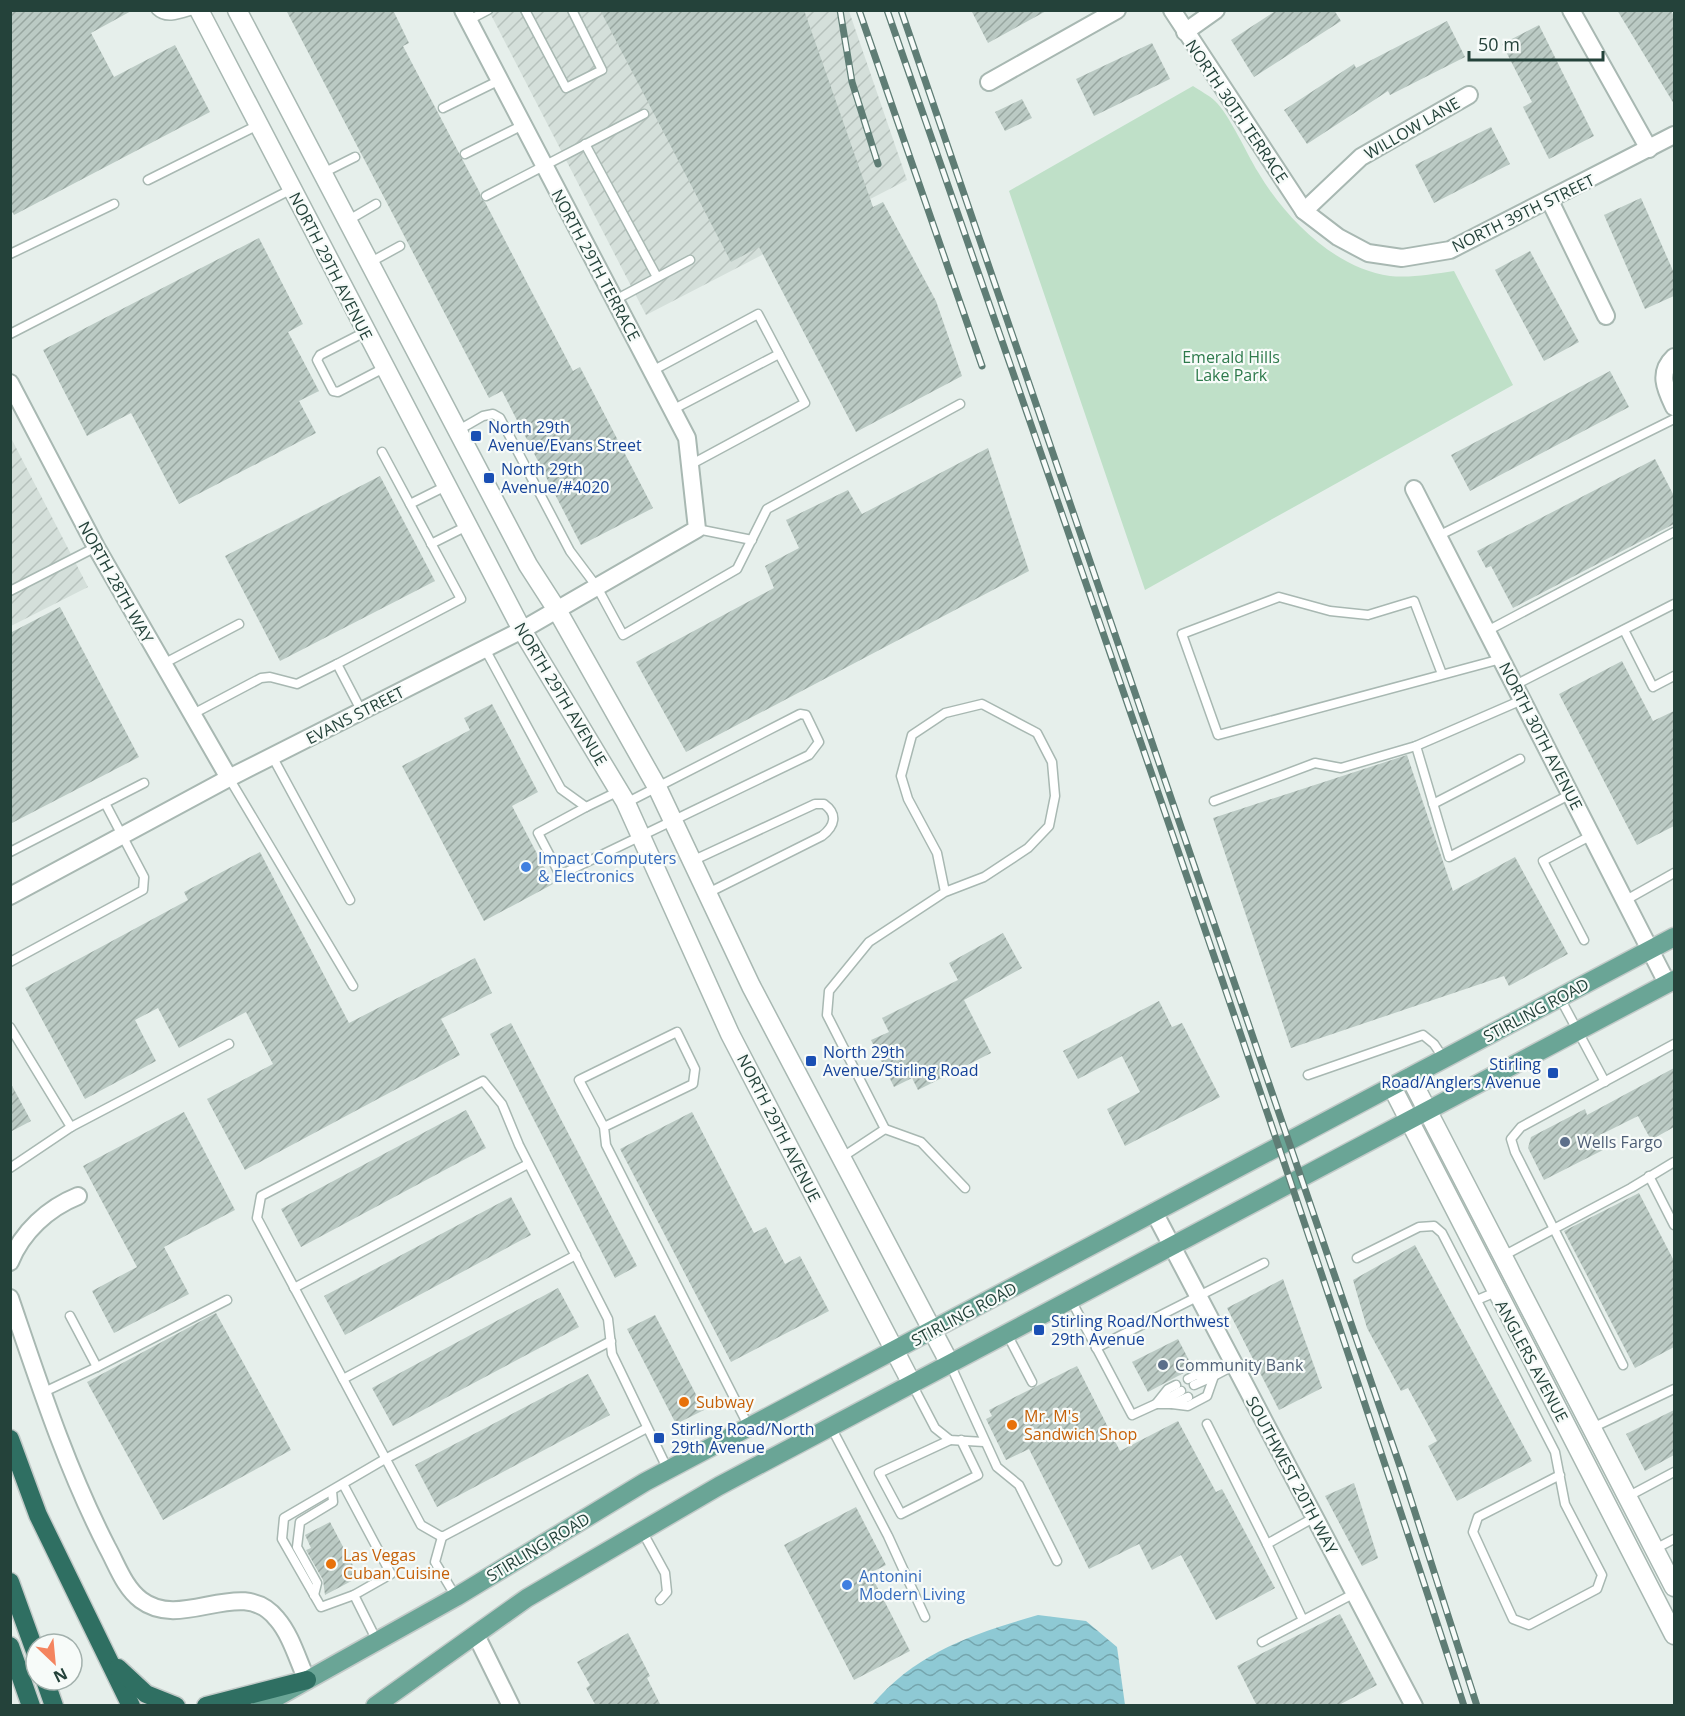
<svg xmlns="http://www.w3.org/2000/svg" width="1685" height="1716" font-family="'Open Sans',sans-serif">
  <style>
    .industrial { fill: url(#industrial-furrows) }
    .park { fill: #bfe0c8 }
    .water { fill: url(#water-waves) }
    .building { fill: url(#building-hatch) }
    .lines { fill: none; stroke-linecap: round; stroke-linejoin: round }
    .service-casing { stroke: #a8b8b2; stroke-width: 11 }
    .minor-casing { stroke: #a8b8b2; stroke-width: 20 }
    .tertiary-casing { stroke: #a8b8b2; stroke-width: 21 }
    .primary-casing { stroke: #c2cac8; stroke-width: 21 }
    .motorway-casing { stroke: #c2cac8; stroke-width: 21 }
    .service { stroke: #fff; stroke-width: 8 }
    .minor { stroke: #fff; stroke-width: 16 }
    .tertiary { stroke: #fff; stroke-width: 18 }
    .primary { stroke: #6aa596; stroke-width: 18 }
    .motorway { stroke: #2f6f62; stroke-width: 18 }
    .rail-casing { stroke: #5f7d75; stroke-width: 7 }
    .rail { stroke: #f7fbf9; stroke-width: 4.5; stroke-dasharray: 14; stroke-linecap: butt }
    .transit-dot { fill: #1a4fb4; stroke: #f7fbf9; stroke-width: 2 }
    .shop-dot { fill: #3f7fe0; stroke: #f7fbf9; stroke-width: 2 }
    .service-dot { fill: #5c6f8a; stroke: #f7fbf9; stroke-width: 2 }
    .food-dot { fill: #e8710a; stroke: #f7fbf9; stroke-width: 2 }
    .labels { text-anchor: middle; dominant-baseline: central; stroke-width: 4.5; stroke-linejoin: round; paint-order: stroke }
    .street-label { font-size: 16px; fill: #24423a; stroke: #f7fbf9 }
    .park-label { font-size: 16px; fill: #2d7a4b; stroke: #f7fbf9 }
    .transit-label { font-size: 16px; fill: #164399; stroke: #f7fbf9; text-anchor: start }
    .shop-label { font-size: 16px; fill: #366cbe; stroke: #f7fbf9; text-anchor: start }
    .service-label { font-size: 16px; fill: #4e5e75; stroke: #f7fbf9; text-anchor: start }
    .food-label { font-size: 16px; fill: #c56008; stroke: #f7fbf9; text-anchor: start }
  </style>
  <defs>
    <pattern id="industrial-furrows" width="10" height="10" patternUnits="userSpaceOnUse" patternTransform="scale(1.5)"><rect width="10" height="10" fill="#d4dfda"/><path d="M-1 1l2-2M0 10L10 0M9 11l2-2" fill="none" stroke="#b6c1bc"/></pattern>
    <pattern id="water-waves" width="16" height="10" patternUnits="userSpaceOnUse" patternTransform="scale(1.5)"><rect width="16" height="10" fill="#8ec9d4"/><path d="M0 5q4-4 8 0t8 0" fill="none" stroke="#74a5ad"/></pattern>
    <pattern id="building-hatch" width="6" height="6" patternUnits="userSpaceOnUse" patternTransform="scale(1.5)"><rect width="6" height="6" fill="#bbcac4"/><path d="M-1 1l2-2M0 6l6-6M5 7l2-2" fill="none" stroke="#98a6a0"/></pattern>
  </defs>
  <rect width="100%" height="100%" fill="#e6efeb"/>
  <g class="industrial">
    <polygon points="489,11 849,11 907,180 646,315"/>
    <polygon points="10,436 88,587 11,626 10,626"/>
  </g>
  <path class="park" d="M1193 86C1200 91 1209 95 1215 101 1229 114 1247 154 1258 172 1285 218 1334 268 1390 276 1411 278 1433 274 1454 271L1513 385 1145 590 1009 191Z"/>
  <path class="water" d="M1038 1615 1086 1621 1117 1647 1125 1705H872C916 1652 973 1634 1038 1615Z"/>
  <g class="building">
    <polygon points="10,10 133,10 91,33 114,77 175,45 210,112 14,215 10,208"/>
    <polygon points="286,10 393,10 409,43 403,46 480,193 481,199 485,202 573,371 580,367 653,508 581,545 502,391 489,398"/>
    <polygon points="600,10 804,10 873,207 883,202 936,301 962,376 856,432 759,247 731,262"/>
    <polygon points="971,10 1048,10 988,43"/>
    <polygon points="1277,10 1334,10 1341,21 1254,77 1231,40"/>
    <polygon points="1617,10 1671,10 1674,17 1674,104"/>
    <polygon points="1447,21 1465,57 1390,95 1388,91 1307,144 1284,110 1354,64 1356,68"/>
    <polygon points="1539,25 1594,136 1549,159 1523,107 1532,102 1502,44"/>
    <polygon points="1152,43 1170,79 1094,116 1076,79"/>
    <polygon points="1022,99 1032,118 1005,131 995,112"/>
    <polygon points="1491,127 1510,164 1434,203 1415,165"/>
    <polygon points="1641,198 1674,273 1674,296 1645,309 1604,215"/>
    <polygon points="259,238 303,324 288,332 319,391 299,401 316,433 179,504 131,413 87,436 43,350"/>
    <polygon points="1530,251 1579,342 1544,361 1495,270"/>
    <polygon points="1610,371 1629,407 1470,491 1451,455"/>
    <polygon points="988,448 1029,571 686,752 636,662 774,588 765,566 799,548 786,520 848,490 862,514"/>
    <polygon points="1655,459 1674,496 1674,524 1513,608 1491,566 1486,568 1477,551"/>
    <polygon points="380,476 435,581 280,661 225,556"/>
    <polygon points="60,607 139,757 10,824 10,633"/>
    <polygon points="1622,661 1653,721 1674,711 1674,826 1637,845 1559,694"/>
    <polygon points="492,704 538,792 512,806 553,884 484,921 402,766 470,730 464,718"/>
    <polygon points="1407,755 1453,891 1515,857 1568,954 1509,986 1504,976 1291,1048 1213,818"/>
    <polygon points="260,852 349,1023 475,958 492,993 441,1019 460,1055 245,1170 207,1099 273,1064 246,1012 179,1048 158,1008 135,1020 156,1061 85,1099 25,988 188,900 184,892"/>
    <polygon points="1003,933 1022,968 964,1000 991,1053 918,1090 912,1078 894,1087 871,1040 889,1032 882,1018 958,980 949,963"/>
    <polygon points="1159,1001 1172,1027 1182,1023 1220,1097 1125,1146 1107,1109 1140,1092 1122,1056 1078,1079 1063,1051"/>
    <polygon points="511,1023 637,1266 615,1278 490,1034"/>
    <polygon points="1674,1068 1674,1127 1651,1140 1638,1116 1598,1136 1605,1149 1544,1180 1528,1148 1531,1137 1585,1109 1587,1115"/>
    <polygon points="10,1082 31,1121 10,1132"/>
    <polygon points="466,1110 486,1148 301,1247 281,1209"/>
    <polygon points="184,1112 235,1210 164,1247 189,1294 114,1333 92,1291 137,1267 83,1166"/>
    <polygon points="692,1112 754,1233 766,1227 785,1264 800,1256 829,1311 731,1362 620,1149"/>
    <polygon points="1639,1193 1674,1261 1674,1347 1635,1368 1564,1231"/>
    <polygon points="511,1197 531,1235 345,1335 324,1296"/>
    <polygon points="1415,1245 1532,1461 1457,1501 1428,1446 1437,1441 1408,1388 1401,1391 1367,1328 1353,1280"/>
    <polygon points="1283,1279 1322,1388 1279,1410 1227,1308"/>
    <polygon points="558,1288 579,1327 393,1426 372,1388"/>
    <polygon points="216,1313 291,1450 163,1520 87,1382"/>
    <polygon points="655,1315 704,1410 676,1424 627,1329"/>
    <polygon points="1178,1339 1193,1368 1148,1392 1132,1362"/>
    <polygon points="1077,1366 1120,1451 1178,1421 1216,1492 1222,1489 1275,1588 1216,1620 1181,1555 1152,1570 1139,1544 1089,1569 1029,1449 1006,1460 986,1419 992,1416 989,1410"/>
    <polygon points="588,1374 610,1415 437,1507 415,1465"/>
    <polygon points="1674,1410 1674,1455 1645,1471 1626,1434"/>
    <polygon points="1354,1483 1378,1558 1362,1566 1325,1496"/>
    <polygon points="856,1507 886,1565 870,1573 910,1651 854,1680 784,1545"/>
    <polygon points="330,1522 359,1577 325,1595 323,1580 306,1550 311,1548 305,1535"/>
    <polygon points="1340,1614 1377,1685 1337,1706 1257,1706 1237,1666"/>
    <polygon points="628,1633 650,1676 647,1678 661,1706 596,1706 586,1688 590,1685 577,1662"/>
  </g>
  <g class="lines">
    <defs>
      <g id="service">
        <path d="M156 10C166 20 180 14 193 10"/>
        <polyline points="525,10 566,88 602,70 572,10"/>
        <polyline points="469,20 488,10"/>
        <polyline points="443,108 500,80"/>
        <polyline points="585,144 657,277"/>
        <polyline points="465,154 523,125"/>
        <polyline points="323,173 355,157"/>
        <polyline points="148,180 258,125"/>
        <polyline points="486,196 644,114"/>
        <polyline points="347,221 376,204"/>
        <polyline points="10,254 114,204"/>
        <polyline points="369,263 400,246"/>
        <polyline points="615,300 690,260"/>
        <polyline points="365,332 320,355 317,360 333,391 338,392 384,368"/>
        <polyline points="10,334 292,189"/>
        <polyline points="652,371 758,314 805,403 690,465"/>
        <polyline points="672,410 779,354"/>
        <polyline points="457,431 483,416 493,414 500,418 570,551 597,587 623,635 737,569 767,509 960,404"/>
        <polyline points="410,504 446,486"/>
        <polyline points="697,529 752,540"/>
        <polyline points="1438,536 1674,419"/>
        <polyline points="431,544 467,526"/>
        <polyline points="10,591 96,547"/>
        <polyline points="1624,630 1653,687 1674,676"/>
        <polyline points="1487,631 1674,532"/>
        <polyline points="485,649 561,789 586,807 619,791"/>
        <polyline points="163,664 239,624"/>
        <polyline points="1442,674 1414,601 1368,615 1330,611 1279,597 1182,634 1218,735 1501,659"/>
        <polyline points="1515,685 1674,604"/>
        <polyline points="1522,700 1416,746 1449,857 1571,794"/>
        <polyline points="362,712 337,664 461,599 382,452"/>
        <polyline points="191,715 261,678 270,677 297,684 337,664"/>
        <polyline points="272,756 350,900"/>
        <polyline points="229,778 353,986"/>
        <polyline points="1214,801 1315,763 1341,768 1416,746"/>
        <polyline points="105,803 144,783"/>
        <polyline points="1433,804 1520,759"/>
        <polyline points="586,807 538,833 560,875 809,755 819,742 806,715 800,714 626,803"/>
        <polyline points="10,852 105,803 144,877 143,890 10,962"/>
        <path d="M692 861 815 804H824C838 814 835 826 822 836L708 893"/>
        <polyline points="1626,900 1674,873"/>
        <polyline points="1584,940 1543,861 1592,835"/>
        <polyline points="1560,998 1605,1082"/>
        <polyline points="10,1027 71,1127"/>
        <polyline points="1308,1075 1423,1035 1434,1044 1444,1059"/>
        <polyline points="604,1127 579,1080 677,1032 695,1069 693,1084 604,1127 606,1145 749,1427"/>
        <polyline points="885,1129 921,1142 965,1188"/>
        <polyline points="841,1158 885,1129 827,1015 829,991 869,942 945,892 984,877 1028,848 1049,826 1055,796 1052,762 1037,733 982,704 945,713 912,735 901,776 908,799 937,853 945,892"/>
        <polyline points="10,1168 71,1127 229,1044"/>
        <polyline points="1649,1176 1674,1225"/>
        <polyline points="1503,1256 1631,1188 1674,1162"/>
        <polyline points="1357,1258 1419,1227 1434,1226 1442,1233 1555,1452 1565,1504 1602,1575 1597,1589 1529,1625 1513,1619 1473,1532 1478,1517 1560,1475"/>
        <polyline points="294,1288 528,1164"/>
        <polyline points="1071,1300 1132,1415 1156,1404 1168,1389 1176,1385"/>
        <polyline points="1477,1300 1496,1292"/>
        <polyline points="1007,1334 1032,1382"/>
        <polyline points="1096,1348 1264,1263"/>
        <polyline points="950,1364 997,1467 1019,1485 1057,1561"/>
        <polyline points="1623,1365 1515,1152 1511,1139 1521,1127 1674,1044"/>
        <polyline points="97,1367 227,1300"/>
        <polyline points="343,1379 576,1255"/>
        <polyline points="1188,1379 1196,1375 1214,1376 1235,1365"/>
        <polyline points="912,1384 935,1428 950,1440 984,1442"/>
        <polyline points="1194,1385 1210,1378"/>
        <polyline points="42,1393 97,1367 70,1316"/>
        <polyline points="1159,1403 1181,1391"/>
        <polyline points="1156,1404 1172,1404 1188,1397"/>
        <polyline points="1172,1404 1188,1406 1207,1396 1214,1376"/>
        <polyline points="1207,1424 1267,1544"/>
        <polyline points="831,1427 888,1536 925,1617"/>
        <polyline points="647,1428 442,1537 421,1525 257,1218 261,1196 483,1081 502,1104 519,1145 608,1319 612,1354 668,1470"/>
        <polyline points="1592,1428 1674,1389"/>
        <polyline points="950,1440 879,1473 901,1514 978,1475 961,1440"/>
        <polyline points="343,1484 391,1574 354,1595 321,1607 282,1539 284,1518 385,1459 611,1341"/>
        <polyline points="1627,1497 1674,1472"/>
        <polyline points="642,1531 665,1573 667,1592 660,1600"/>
        <polyline points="442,1537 435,1562 456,1597"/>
        <polyline points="1655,1549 1674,1539"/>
        <polyline points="314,1595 317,1583 297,1547 300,1522 333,1502 332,1491"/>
        <polyline points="354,1595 377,1641"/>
        <polyline points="1303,1620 1267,1544 1315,1517"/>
        <polyline points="1262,1642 1355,1593"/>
      </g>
      <g id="minor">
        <polyline points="1172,10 1304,211 1338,237 1368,253 1402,258 1450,250 1674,135"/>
        <polyline points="1571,10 1649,149"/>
        <polyline points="1185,32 1216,10"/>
        <polyline points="989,82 1117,10"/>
        <polyline points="1550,201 1606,316"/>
        <polyline points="1304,211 1361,157 1469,95"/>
        <path d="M1674 357C1657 373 1666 390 1674 407"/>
        <polyline points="10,383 96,547 229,778"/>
        <polyline points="1414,489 1667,983"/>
        <polyline points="10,896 229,778 522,630 697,529 687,438 463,10"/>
        <polyline points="1154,1212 1414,1706"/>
        <path d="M10 1262C22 1232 48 1208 78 1196"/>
        <path d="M10 1298C39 1383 66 1467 107 1547 117 1565 124 1587 141 1600 183 1632 242 1574 277 1619 291 1635 298 1661 307 1680"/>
        <polyline points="476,1635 511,1706"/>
      </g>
      <g id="tertiary">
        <polyline points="199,10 522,630 625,801 730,1034 912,1384"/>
        <polyline points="237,10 528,565 557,610 657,787 751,986 950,1364"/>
        <polyline points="1410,1077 1674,1587"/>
        <polyline points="1392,1087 1674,1635"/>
      </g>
      <g id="primary">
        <polyline points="261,1706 456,1597 645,1482 1674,937"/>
        <polyline points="375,1706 527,1598 719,1486 1674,980"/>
      </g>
      <g id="motorway">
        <polyline points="10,1439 38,1515 131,1706"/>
        <polyline points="10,1582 36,1654"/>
        <polyline points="10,1646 31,1706"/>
        <polyline points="118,1668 146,1694 176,1706"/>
        <polyline points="45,1680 54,1706"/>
        <polyline points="206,1706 307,1680"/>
      </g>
    </defs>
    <use href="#service" class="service-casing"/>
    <use href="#minor" class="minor-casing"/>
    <use href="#tertiary" class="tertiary-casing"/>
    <use href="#primary" class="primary-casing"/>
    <use href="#motorway" class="motorway-casing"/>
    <use href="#service" class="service"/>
    <use href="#minor" class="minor"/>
    <use href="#tertiary" class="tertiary"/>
    <use href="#primary" class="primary"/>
    <use href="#motorway" class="motorway"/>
    <defs>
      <g id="rail">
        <polyline points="840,10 852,82 878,164"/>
        <polyline points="859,10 982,366"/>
        <path d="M887 10C1083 574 1280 1138 1464 1706"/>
        <polyline points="901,10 1403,1475 1477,1706"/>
      </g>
    </defs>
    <use href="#rail" class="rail-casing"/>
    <use href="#rail" class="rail"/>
  </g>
  <g class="transit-dot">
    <rect x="470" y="430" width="12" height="12" rx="3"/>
    <rect x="483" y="472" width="12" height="12" rx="3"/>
    <rect x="805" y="1055" width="12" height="12" rx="3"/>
    <rect x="1547" y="1067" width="12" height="12" rx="3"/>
    <rect x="1033" y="1324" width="12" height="12" rx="3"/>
    <rect x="653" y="1432" width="12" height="12" rx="3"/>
  </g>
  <g class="shop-dot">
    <circle cx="526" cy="867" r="6"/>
    <circle cx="847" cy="1585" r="6"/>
  </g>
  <g class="service-dot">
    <circle cx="1565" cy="1142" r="6"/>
    <circle cx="1163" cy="1365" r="6"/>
  </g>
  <g class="food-dot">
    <circle cx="684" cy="1402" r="6"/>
    <circle cx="1012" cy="1425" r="6"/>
    <circle cx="331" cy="1564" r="6"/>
  </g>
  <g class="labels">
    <g class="street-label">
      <text transform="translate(1237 111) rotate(56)">NORTH 30TH TERRACE</text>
      <text transform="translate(1412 128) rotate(-30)">WILLOW LANE</text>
      <text transform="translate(1523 213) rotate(-26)">NORTH 39TH STREET</text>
      <text transform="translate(596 265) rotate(62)">NORTH 29TH TERRACE</text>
      <text transform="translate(331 266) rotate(63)">NORTH 29TH AVENUE</text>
      <text transform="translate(116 582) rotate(61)">NORTH 28TH WAY</text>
      <text transform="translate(561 694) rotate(59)">NORTH 29TH AVENUE</text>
      <text transform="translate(355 715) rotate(-27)">EVANS STREET</text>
      <text transform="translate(1541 736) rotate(63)">NORTH 30TH AVENUE</text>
      <text transform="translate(1536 1010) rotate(-28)">STIRLING ROAD</text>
      <text transform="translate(779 1128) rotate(63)">NORTH 29TH AVENUE</text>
      <text transform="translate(964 1314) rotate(-28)">STIRLING ROAD</text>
      <text transform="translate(1532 1361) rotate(62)">ANGLERS AVENUE</text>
      <text transform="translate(1292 1475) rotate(62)">SOUTHWEST 20TH WAY</text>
      <text transform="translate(538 1547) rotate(-31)">STIRLING ROAD</text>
    </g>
    <g class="park-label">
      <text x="1231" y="357">Emerald Hills<tspan x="1231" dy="18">Lake Park</tspan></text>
    </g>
    <g class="transit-label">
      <text x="488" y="427">North 29th<tspan x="488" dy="18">Avenue/Evans Street</tspan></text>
      <text x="501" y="469">North 29th<tspan x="501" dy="18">Avenue/#4020</tspan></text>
      <text x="823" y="1052">North 29th<tspan x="823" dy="18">Avenue/Stirling Road</tspan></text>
      <text x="1541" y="1064" text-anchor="end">Stirling<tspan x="1541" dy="18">Road/Anglers Avenue</tspan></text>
      <text x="1051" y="1321">Stirling Road/Northwest<tspan x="1051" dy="18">29th Avenue</tspan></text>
      <text x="671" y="1429">Stirling Road/North<tspan x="671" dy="18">29th Avenue</tspan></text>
    </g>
    <g class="shop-label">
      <text x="538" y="858">Impact Computers<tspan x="538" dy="18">&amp; Electronics</tspan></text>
      <text x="859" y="1576">Antonini<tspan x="859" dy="18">Modern Living</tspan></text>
    </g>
    <g class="service-label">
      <text x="1577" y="1142">Wells Fargo</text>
      <text x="1175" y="1365">Community Bank</text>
    </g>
    <g class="food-label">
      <text x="696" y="1402">Subway</text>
      <text x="1024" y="1416">Mr. M's<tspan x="1024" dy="18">Sandwich Shop</tspan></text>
      <text x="343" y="1555">Las Vegas<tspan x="343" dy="18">Cuban Cuisine</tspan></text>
    </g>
  </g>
  <rect width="1685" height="1716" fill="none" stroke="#24423a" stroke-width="24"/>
  <g transform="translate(54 1662) rotate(154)"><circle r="28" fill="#f7fbf9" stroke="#a3b1ad" stroke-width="1.5"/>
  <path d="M0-4.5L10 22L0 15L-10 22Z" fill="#f4845f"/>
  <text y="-9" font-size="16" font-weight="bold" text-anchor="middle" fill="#24423a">N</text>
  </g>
  <path d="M1469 51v9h134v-9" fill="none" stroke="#24423a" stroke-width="3"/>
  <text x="1478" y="51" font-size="18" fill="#24423a" stroke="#f7fbf9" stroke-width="4.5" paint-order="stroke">50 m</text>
</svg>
